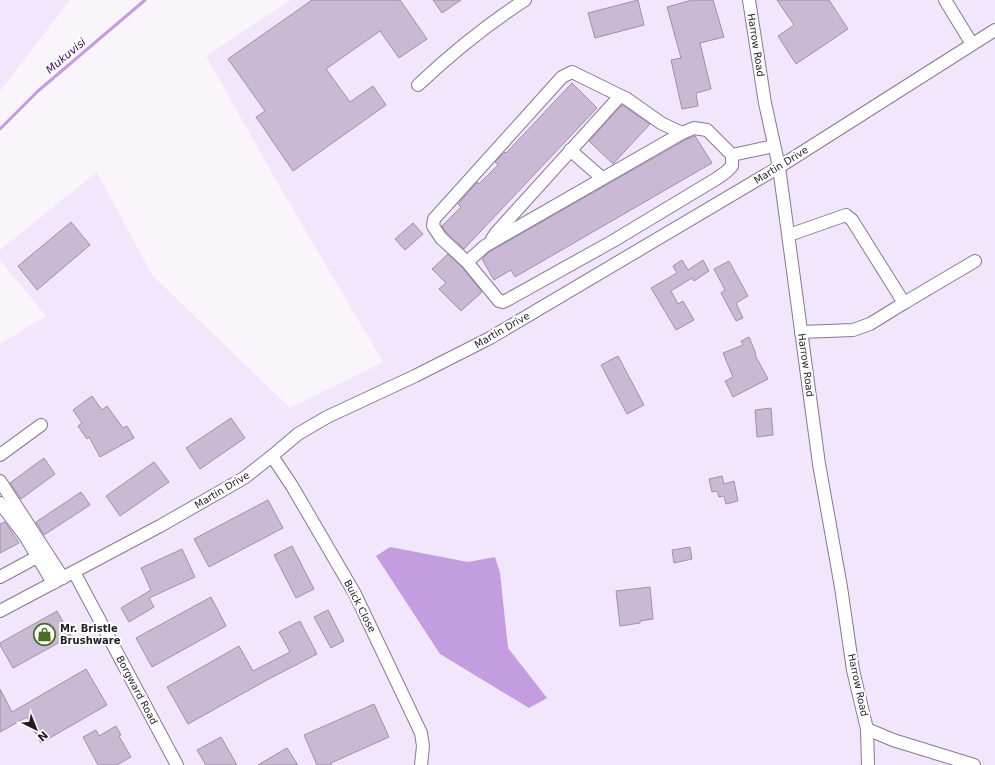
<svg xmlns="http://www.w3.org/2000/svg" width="995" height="765" font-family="'DejaVu Sans',sans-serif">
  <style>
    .built { fill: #f2e6fc }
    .water { fill: #c49ce0 }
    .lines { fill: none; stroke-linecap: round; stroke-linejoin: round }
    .stream { stroke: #c49ce0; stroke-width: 3 }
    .building { fill: #c9b9d5; stroke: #a090ab }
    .minor-casing { stroke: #877892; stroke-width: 14 }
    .minor { stroke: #fff; stroke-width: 12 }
    .labels { text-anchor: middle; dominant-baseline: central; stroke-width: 4; stroke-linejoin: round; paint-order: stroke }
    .street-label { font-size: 10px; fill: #211b25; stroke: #fff }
    .poi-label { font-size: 10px; font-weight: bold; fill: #211b25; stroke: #fff; text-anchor: start }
    .water-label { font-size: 11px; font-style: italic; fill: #40095b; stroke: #fff }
  </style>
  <rect width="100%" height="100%" fill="#f9f5fb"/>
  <g class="built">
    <polygon points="0,0 70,0 0,91"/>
    <polygon points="291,0 995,0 995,765 0,765 0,344 46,316 0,260 0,250 97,172 152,275 290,408 383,362 277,182 206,56"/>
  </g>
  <polygon class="water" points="390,547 468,562 495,557 500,573 508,648 547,698 529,708 440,654 376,556"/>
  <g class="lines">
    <polyline class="stream" points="0,129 38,91 145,0"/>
  </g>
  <g class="building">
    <polygon points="312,0 400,0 427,39 399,58 380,31 326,69 350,102 373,86 386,105 293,171 256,117 265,111 228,59"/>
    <polygon points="433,0 461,0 442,13"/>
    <polygon points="638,0 644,25 595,38 588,13"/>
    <polygon points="692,0 713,0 724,37 700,43 711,89 696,93 698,106 682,109 671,60 681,58 667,7"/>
    <polygon points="777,0 829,0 848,29 796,64 778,36 794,25"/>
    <polygon points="572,83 597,108 464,249 445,231 442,226 461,207 458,204 477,182 479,184 498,165 495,162 505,152 506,153"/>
    <polygon points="622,105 650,124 613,164 589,141"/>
    <polygon points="695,136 712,163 515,277 511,270 494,280 482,259 489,252 685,140"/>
    <polygon points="71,222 90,245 37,290 18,266"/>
    <polygon points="413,223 423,234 405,250 395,239"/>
    <polygon points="448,254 462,267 482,292 461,311 439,289 446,283 432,269"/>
    <polygon points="682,260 688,270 703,260 709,271 694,281 692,278 671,291 678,304 683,301 694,320 676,330 651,288 677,273 673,266"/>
    <polygon points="729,261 748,296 736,303 743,318 736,321 721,293 725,290 714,269"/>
    <polygon points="749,337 756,354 755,355 768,379 733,397 725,381 733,377 723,353 743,345 741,341"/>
    <polygon points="618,356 644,405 627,414 601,365"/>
    <polygon points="92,396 102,410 107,406 123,428 127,426 134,438 100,457 89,437 87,439 78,426 82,423 73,410"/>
    <polygon points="771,408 773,435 757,437 755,410"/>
    <polygon points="231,418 245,438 200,469 186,448"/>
    <polygon points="44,458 55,474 21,499 10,483"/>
    <polygon points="154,462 169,482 120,516 106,496"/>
    <polygon points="722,476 724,484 734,481 738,501 726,504 724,496 719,497 717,491 712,492 709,479"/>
    <polygon points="81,492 90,505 44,535 36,522"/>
    <polygon points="268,500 283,528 209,567 194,539"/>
    <polygon points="5,522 19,543 0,553 0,524"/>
    <polygon points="292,546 314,589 296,598 274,555"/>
    <polygon points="690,547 692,559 674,563 672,550"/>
    <polygon points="182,549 195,577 149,598 154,607 129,622 121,608 151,590 141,568"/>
    <polygon points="650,587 653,619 640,621 640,623 620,626 616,591"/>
    <polygon points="211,597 226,626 152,667 136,638"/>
    <polygon points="328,610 344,641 331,648 314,617"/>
    <polygon points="57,611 71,636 13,668 0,645 0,643"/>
    <polygon points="300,621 317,654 267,680 188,724 167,687 239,646 253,671 290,652 279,632"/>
    <polygon points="86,669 107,705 41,743 27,717 0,732 0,689 12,712"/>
    <polygon points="374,704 389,737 331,763 332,765 317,765 304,735"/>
    <polygon points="116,726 121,735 119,736 131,757 117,765 98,765 83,737 96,730 99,736"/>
    <polygon points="221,737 237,765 206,765 197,750"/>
    <polygon points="287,748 298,765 258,765"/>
  </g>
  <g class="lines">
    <defs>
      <g id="minor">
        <polyline points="749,0 765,103 779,167 819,464 841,587 853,670 867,729 868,765"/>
        <polyline points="945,0 972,44"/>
        <path d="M418 85C453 52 485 26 525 0"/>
        <polyline points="570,150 602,178"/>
        <polyline points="732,155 774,146"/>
        <polyline points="789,235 846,215 852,220 904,303 870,324 853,330 801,332"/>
        <polyline points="492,239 496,233 620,96"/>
        <polyline points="467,262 485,246 682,133 694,128 707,130 732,155 732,166 726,172 716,179 613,241 509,299 503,302 499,301 467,262 441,238 433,226 434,219 562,77 572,72 627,99 661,123 682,133"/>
        <polyline points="904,303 975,261"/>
        <polyline points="0,455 41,425"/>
        <polyline points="272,456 292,486 355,594 421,733 423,746 421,765"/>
        <polyline points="0,481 63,578"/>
        <polyline points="0,503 25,536 53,583"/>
        <polyline points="74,572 177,765"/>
        <polyline points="0,577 37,557"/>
        <polyline points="0,611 160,526 244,478 272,456 298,434 327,417 415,376 490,338 779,167 995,30"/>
        <polyline points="867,729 893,740 974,765"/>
      </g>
    </defs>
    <use href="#minor" class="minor-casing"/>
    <use href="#minor" class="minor"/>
  </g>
  <defs>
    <symbol id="shop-ring" viewBox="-11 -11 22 22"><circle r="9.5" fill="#fff" stroke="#4b6c24" stroke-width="1.5"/><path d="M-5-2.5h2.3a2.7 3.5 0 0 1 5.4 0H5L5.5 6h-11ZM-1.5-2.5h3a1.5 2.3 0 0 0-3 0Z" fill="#4b6c24"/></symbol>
  </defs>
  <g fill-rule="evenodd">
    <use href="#shop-ring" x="32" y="622" width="25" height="25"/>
  </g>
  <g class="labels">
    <g class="street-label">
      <text transform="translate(756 45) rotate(81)">Harrow Road</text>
      <text transform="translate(781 165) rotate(-32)">Martin Drive</text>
      <text transform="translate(502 330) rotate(-30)">Martin Drive</text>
      <text transform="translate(806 365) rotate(82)">Harrow Road</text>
      <text transform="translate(222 490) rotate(-31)">Martin Drive</text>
      <text transform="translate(360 606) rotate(63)">Buick Close</text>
      <text transform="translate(858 685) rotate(78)">Harrow Road</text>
      <text transform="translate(137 690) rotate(62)">Borgward Road</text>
    </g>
    <g class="poi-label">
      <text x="60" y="628">Mr. Bristle<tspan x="60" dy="12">Brushware</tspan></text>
    </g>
    <g class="water-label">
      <text transform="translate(66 56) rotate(-40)">Mukuvisi</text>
    </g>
  </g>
  <g transform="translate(36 729) rotate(137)" stroke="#ffffff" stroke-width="3" paint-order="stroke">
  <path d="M0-3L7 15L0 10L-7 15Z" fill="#211b25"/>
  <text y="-6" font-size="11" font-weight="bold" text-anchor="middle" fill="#211b25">N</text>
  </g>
</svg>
